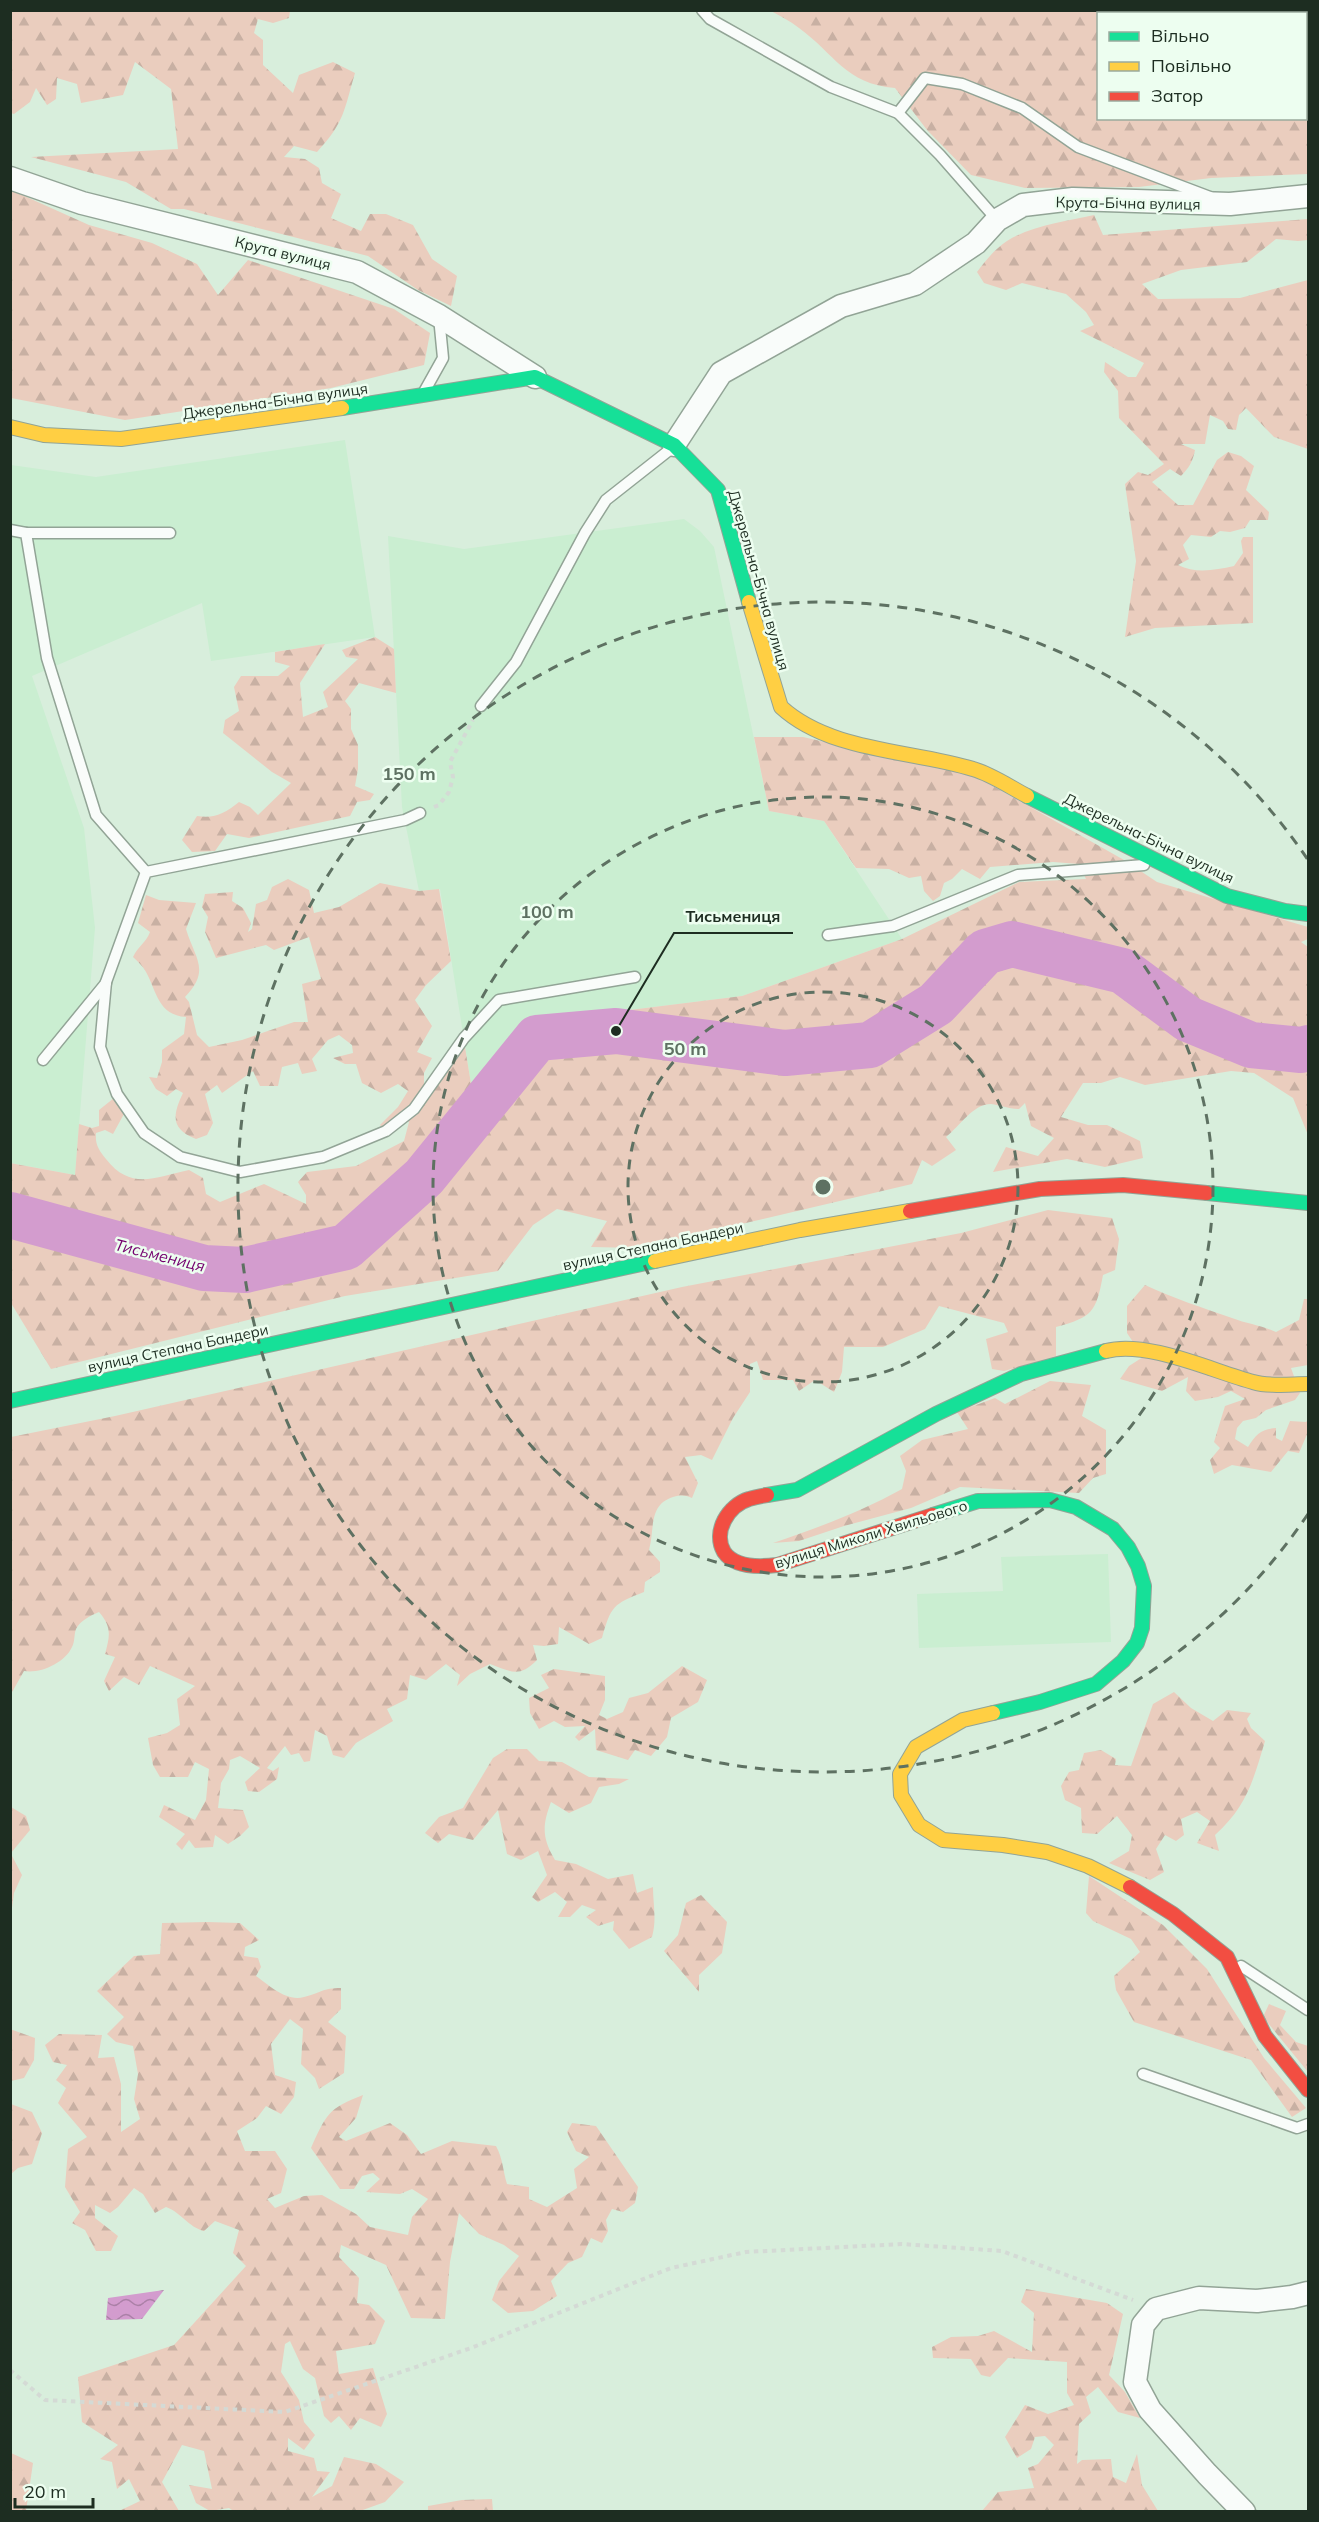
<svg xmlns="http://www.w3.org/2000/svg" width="1319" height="2522" font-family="Mulish,sans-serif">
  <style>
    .built { fill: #caeed1 }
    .forest { fill: url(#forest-firs); fill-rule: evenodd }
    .water { fill: url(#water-waves) }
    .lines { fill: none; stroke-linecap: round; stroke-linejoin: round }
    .river { stroke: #d39cce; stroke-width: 46 }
    .lane-casing { stroke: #92a496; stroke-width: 13 }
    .street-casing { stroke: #92a496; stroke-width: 25 }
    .fast-casing { stroke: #92a496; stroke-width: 16 }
    .slow-casing { stroke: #92a496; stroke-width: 16 }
    .jam-casing { stroke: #92a496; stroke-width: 16 }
    .path { stroke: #d4dad5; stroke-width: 4; stroke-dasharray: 4.5 4.5; stroke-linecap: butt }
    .lane { stroke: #f9fcfa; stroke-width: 10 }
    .street { stroke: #f9fcfa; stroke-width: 22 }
    .fast { stroke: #16e098; stroke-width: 14 }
    .slow { stroke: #ffcf43; stroke-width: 14 }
    .jam { stroke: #f24e42; stroke-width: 14 }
    .ring { fill: none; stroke: #5e7162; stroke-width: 3; stroke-dasharray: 10 8 }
    .labels { text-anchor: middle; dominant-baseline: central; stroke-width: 5; stroke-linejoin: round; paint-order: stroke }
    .street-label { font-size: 15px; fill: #1d2d21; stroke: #edfef0 }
    .water-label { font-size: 16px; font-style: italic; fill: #74006e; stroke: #edfef0 }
    .centre { fill: #5e7162; stroke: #edfef0; stroke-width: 3 }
    .ring-label { font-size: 18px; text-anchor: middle; font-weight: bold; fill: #5e7162; stroke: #edfef0; stroke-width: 5; stroke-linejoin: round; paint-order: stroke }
    .leader { fill: none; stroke: #1d2d21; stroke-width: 2 }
    .callout-dot { fill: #1d2d21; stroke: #edfef0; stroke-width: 2 }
    .callout-label { font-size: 16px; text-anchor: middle; font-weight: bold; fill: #1d2d21; stroke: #edfef0; stroke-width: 5; stroke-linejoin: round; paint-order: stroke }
  </style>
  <defs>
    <pattern id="forest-firs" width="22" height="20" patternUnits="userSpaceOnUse" patternTransform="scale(1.5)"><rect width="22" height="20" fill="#eacdbe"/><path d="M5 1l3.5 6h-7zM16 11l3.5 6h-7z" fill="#c8b0a3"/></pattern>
    <pattern id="water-waves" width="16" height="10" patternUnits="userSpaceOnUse" patternTransform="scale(1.5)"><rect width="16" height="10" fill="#d39cce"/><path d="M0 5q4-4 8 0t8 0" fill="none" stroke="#ab80a7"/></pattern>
  </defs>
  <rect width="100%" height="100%" fill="#d8eedc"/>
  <g class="built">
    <polygon points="345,440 375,637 211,661 202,603 32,676 84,828 95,928 75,1175 11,1163 11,465 96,477"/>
    <polygon points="684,519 700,531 714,547 769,811 824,821 902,939 742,996 541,1021 472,1090 440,889 419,891 402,807 388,536 464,549"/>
    <polygon points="1108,1554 1111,1642 919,1648 917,1594 1003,1591 1001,1557"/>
  </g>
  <g class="forest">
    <path d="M11 10 290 11 289 18 273 23 258 19 254 33 263 40V65L293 93 299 75 333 62 355 73C344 110 345 122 317 152L294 146 284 157 305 159 319 168 322 183 341 194 331 218 361 231 370 214H386L413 225 432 259 457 276 451 306 418 290 368 256 184 209H171L126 182 31 157 178 149 171 89 135 62 123 95 81 103 77 84 57 78 56 99 47 105 36 88 30 102 14 114 11 113Z"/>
    <path d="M771 11H1308V174L1211 178 1139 187 1025 188 971 175 927 130 895 88C845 84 835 54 799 28 790 21 780 16 771 11ZM1098 14H1306V118H1098Z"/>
    <polygon points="11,190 89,225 152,243 197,264 218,295 248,260 394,309 430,333 424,365 331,388 125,420 11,398"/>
    <path d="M1094 215 1103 235 1308 219V240L1298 241 1276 239 1247 262 1181 270 1142 284 1158 299 1240 298 1308 280V449L1274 437 1246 408 1239 415 1236 430 1228 429 1223 421 1210 415 1205 444H1181L1195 450C1193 461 1189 468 1181 476L1170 469 1152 482 1178 505H1193L1217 460 1228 452 1241 456 1254 466 1246 490 1269 512 1268 520H1250L1245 528 1230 532 1220 531 1211 537 1191 535 1183 545 1189 559 1178 565C1196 574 1215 570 1234 566L1243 553 1241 541 1243 537H1253V623L1155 628 1125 637 1136 561 1125 484 1138 472 1148 475 1164 464 1119 418 1118 391 1104 372 1105 362 1128 377H1136L1144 363 1080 331 1094 325 1086 312 1066 294 1022 283 1006 290 984 283 977 272C985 261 995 249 1007 241 1030 226 1067 221 1094 215Z"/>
    <path d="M375 637 394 649 396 693 359 683 345 701 351 709V729L358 745V769L355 786 374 794 370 800 357 802 350 816 249 838 227 834 215 851 192 852 182 840 197 816C215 819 225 813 239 802L250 807 258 815 291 783 272 772 223 733 225 720 239 711 234 687 241 676H278L290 666 275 662V652L325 644 300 683 303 717 328 707 323 692 358 659 346 657 342 650Z"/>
    <path d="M754 737H803L975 776 1124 860 1157 882 1308 927V939L1301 942 1308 947V1135L1293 1098 1254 1073 1231 1071 1145 1085 1120 1077 1101 1083H1083L1061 1117 1088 1125H1107L1140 1141 1143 1158 1105 1167 1067 1159 993 1172 1006 1147 1038 1156 1054 1138 1031 1126 1025 1103 1019 1109C1009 1109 1000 1105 991 1104 973 1104 960 1126 946 1137L956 1150 932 1166 922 1160 912 1184 639 1248 591 1247 607 1221 557 1209 533 1225 498 1271 345 1296 51 1369 11 1303 10 1163 75 1175 79 1124 92 1128 99 1126V1110L114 1098 125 1112 113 1134 105 1130 96 1133C95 1145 99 1150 106 1159 131 1191 155 1177 189 1170L203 1178 206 1194 220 1202 264 1184 306 1204V1195L298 1182 307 1172 356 1166 404 1141 409 1122 401 1116 384 1129 380 1125 398 1107 408 1091 398 1084 381 1093 362 1083 356 1064H345L333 1058 353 1053 352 1045 339 1035 328 1040 312 1059 317 1071 302 1074 298 1063 282 1067 278 1086H260L253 1071 222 1093 217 1085 205 1094 213 1123 207 1135 196 1139C171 1129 172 1116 183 1093L176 1089 167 1096 156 1089 149 1077 157 1078 162 1062V1050L184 1034 186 1017C158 1015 157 992 146 972 143 966 138 962 133 957 138 946 146 943 150 932L138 923 146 895 159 900 196 903 186 929C195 959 211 970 185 997L189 1002 197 1035 209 1047 242 1040 294 1022H308L302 984 321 979 309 937 274 950 266 945 216 958 205 932 208 917 202 907 205 894 233 892 232 901 243 908 251 923 248 932 252 929 256 904 267 900 272 887 288 879 309 890 314 913 339 907 380 883 419 891 439 889 451 961 426 985 415 1000 432 1026 417 1052 432 1058 424 1073V1103L465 1047 472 1090 541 1021 742 996 902 939 1019 882 1086 879 1079 864 1053 862 990 867 980 879 962 869 952 879 944 883 940 896 933 901 924 891 921 876 909 878 889 869 856 868 824 821 769 811Z"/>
    <path d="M1048 1210 1112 1218 1119 1239 1115 1270 1103 1275C1096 1312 1093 1317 1056 1327V1356L1004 1371 992 1369 986 1339 1008 1332 1004 1323 939 1306 925 1329 883 1347H844L842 1372 834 1392 815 1380 799 1391 793 1380H763L757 1361 750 1364V1392L733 1418 712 1460 701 1455 685 1457 698 1483 692 1498C684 1495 682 1495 673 1497 648 1505 655 1529 649 1550L660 1562V1572L645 1582 644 1592C613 1604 611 1606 602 1638L589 1644 559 1627 558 1644 544 1646 533 1645 537 1660C519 1678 512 1672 490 1664L470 1674 457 1686 460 1675 446 1664 426 1680 410 1675 407 1699 387 1709 393 1721 356 1743 344 1758 333 1755 327 1736 315 1730 310 1761 304 1762 299 1753 291 1755 285 1746 267 1768 273 1771 279 1767 277 1779 259 1792 248 1791 245 1782 260 1768 240 1756 230 1760 229 1769 221 1783 218 1808 243 1810 249 1827 240 1836 228 1844 215 1835 213 1847 195 1848 189 1840 182 1850 176 1844 185 1834 159 1817 164 1805 195 1820 206 1800 209 1769 195 1762 188 1777H160L153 1765 148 1738 167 1733 180 1725 177 1699 195 1686 150 1666 139 1685 124 1677 109 1691 104 1681 115 1657 105 1654C110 1636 112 1627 99 1612 90 1616 81 1620 76 1629 74 1634 75 1642 72 1647 65 1663 40 1674 24 1671L11 1694V1437L115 1416 682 1287 961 1233Z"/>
    <path d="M1145 1285C1173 1298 1203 1308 1232 1318 1247 1324 1261 1325 1276 1332L1299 1320 1304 1299H1308V1365L1291 1368 1300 1393 1295 1400 1266 1410 1256 1418 1243 1421 1237 1428 1235 1439 1248 1447C1256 1434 1261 1429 1276 1428V1438L1282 1441 1290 1421 1306 1422 1308 1420V1432L1299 1453 1288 1451 1271 1472 1232 1465 1214 1474 1210 1460 1220 1448 1214 1442 1225 1406 1245 1399 1231 1391 1218 1397 1195 1401 1186 1391 1188 1377 1162 1391 1120 1379 1129 1366 1143 1357 1127 1333V1306Z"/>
    <path d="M1050 1381 1091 1385 1082 1416 1106 1430V1474L1093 1478 1079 1493 960 1487 911 1508 844 1526 799 1541 773 1543C817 1528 861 1512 902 1489L906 1471 900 1456 922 1440 968 1429 957 1412 995 1398 1005 1404Z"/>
    <polygon points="682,1666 707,1680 698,1702 671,1718 667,1737 651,1756 635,1750 628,1760 596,1750 595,1729 579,1741 575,1737 585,1726 565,1727 554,1721 539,1729 530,1713 529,1698 549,1688 541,1675 554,1669 605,1676 605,1700 599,1715 607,1719 623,1712 629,1698 648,1693"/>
    <path d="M1174 1692 1191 1708 1213 1721 1227 1710 1251 1713 1247 1719 1251 1728 1265 1741C1253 1781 1247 1806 1215 1835L1219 1851 1197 1843 1210 1821 1197 1812 1181 1819 1184 1835 1176 1841 1165 1835 1156 1849 1164 1872 1150 1880 1109 1863 1129 1851 1132 1835 1117 1816 1097 1834 1082 1833 1081 1808 1065 1800 1061 1786 1069 1772 1079 1770 1084 1753 1101 1750 1116 1759 1115 1765 1131 1766 1153 1704Z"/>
    <path d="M507 1749H527L539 1761 562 1762 589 1777 629 1779 619 1784 599 1787 591 1803 569 1813 551 1802C542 1826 542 1838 555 1860L576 1864 608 1879 633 1874 637 1893 653 1887C653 1905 657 1919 652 1937L629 1949 613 1930 614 1921 598 1926 586 1917 596 1910 582 1905 570 1917H558L567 1902 555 1892 538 1902 532 1897 547 1875 538 1851 521 1860 507 1854 498 1810 473 1840 449 1834 438 1843 425 1833 439 1817 463 1808 493 1758Z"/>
    <polygon points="11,1807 26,1816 30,1830 11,1853"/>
    <polygon points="11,1854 22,1875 14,1893 11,1915"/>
    <polygon points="1089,1876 1163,1925 1207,1969 1264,2058 1306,2108 1292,2117 1251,2060 1134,2022 1116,1990 1114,1976 1140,1952 1131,1939 1093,1921 1086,1913"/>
    <polygon points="701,1895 727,1922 722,1953 699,1975 699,1992 664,1951 678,1935 686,1903"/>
    <path d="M207 1922 240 1923 259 1940 245 1947 244 1956 258 1958 261 1967 256 1976C269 1985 286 2002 304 1997 320 1993 323 1988 341 1988V2009L328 2022 346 2036 344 2073 319 2089 315 2078 301 2064 303 2029 290 2019 271 2044 275 2075 296 2082 294 2097 281 2114 266 2106 257 2118 237 2131 245 2151H275L287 2169 281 2193 267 2199 275 2208 304 2196 322 2195 356 2214 370 2227 408 2235 412 2217 428 2199 412 2189 400 2194 366 2192 380 2179 373 2173 362 2176 354 2189H340L311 2148C326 2115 328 2108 363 2095L356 2118 339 2137 346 2141 390 2123 407 2135 421 2154 452 2141 496 2146C503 2159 503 2171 507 2184L529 2187V2199L547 2207 577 2188 574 2169 589 2157 576 2151 567 2132 572 2123 596 2126 638 2187 635 2203 623 2212 612 2209 606 2220 608 2231 602 2243 591 2238 582 2257 568 2263 551 2281 557 2296 533 2311 508 2313 492 2300 499 2281 519 2256 504 2245 479 2234 459 2213 450 2262 445 2319 411 2318 386 2265 341 2245 339 2257 359 2278 357 2303 369 2305 385 2321 375 2344 336 2351 339 2374 373 2368 387 2414 381 2427 360 2418 351 2430 339 2416 331 2423 324 2416 315 2378 303 2369 290 2341 285 2344 281 2372 299 2400 304 2422 315 2435 304 2450 288 2438V2451L314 2458 317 2471 330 2472 312 2497 332 2486 344 2457 376 2464 404 2482 385 2502 360 2511 235 2512 229 2508 210 2511 196 2503 189 2485 212 2489 204 2451 182 2445 162 2482 179 2511H119L140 2501 129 2479 117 2489 112 2462 100 2459 118 2445 82 2422 78 2377 174 2345 246 2266 233 2253 239 2230 215 2221 204 2231C188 2227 182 2213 166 2207L155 2213 143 2194 134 2188 118 2207 110 2213 95 2205V2218L118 2236 111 2251H96L85 2230 72 2223 80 2212 65 2187 68 2149 87 2137 58 2103 66 2088 56 2080 67 2065 53 2062 45 2045 59 2034 102 2035 98 2058 114 2057 121 2084V2132L140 2119 134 2099 138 2074 133 2046 116 2042 107 2034 124 2017 97 1991 134 1956 160 1954 162 1923Z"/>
    <polygon points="1269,2004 1286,2011 1280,2025 1296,2042 1308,2046 1308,2072 1263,2017"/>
    <polygon points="10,2029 35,2038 34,2060 24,2078 11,2081"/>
    <polygon points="11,2104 32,2112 42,2133 32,2164 18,2168 11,2174"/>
    <polygon points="1026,2289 1107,2303 1123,2314 1109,2375 1125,2392 1140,2418 1118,2412 1098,2387 1086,2397 1091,2413 1079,2424 1077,2464 1082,2460 1111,2459 1113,2477 1126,2483 1137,2454 1142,2485 1158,2511 982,2511 998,2492 1034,2488 1028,2468 1038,2464 1054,2445 1045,2436 1035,2437 1031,2449 1017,2458 1005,2437 1025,2405 1048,2414 1074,2405 1067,2393 1067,2362 1008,2358 990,2377 981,2375 971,2359 933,2358 932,2347 951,2337 978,2336 994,2331 1032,2352 1034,2313 1021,2302"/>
    <polygon points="11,2453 33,2463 26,2511 11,2511"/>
    <polygon points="492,2499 493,2511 428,2511 428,2506 462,2500"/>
  </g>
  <polygon class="water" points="164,2290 142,2319 106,2320 108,2298"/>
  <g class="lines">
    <polyline class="river" points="10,1215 204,1268 245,1270 346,1247 424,1177 537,1038 616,1031 785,1053 870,1045 936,1004 985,952 1012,944 1123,971 1188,1019 1251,1045 1301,1050 1308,1048"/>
    <defs>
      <g id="lane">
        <polyline points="702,10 710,19 831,87 898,113 940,155 997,220"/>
        <polyline points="898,113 925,78 962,84 1022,108 1078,147 1210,197"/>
        <polyline points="424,392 443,358 439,317"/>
        <polyline points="10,530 26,533 47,658 96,815 146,872"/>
        <polyline points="26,533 170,533"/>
        <polyline points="481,706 516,662 585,533 606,500 672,448"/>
        <polyline points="420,813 405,820 146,872 106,982 100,1047 117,1094 144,1133 180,1157 240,1172 323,1157 386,1131 414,1109 464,1038 499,1000 635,977"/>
        <polyline points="828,935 893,926 1018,875 1144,865"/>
        <polyline points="43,1060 106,983"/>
        <polyline points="1241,1966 1308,2010"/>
        <polyline points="1143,2074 1297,2128 1308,2124"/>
      </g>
      <g id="street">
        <polyline points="10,178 82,203 357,272 439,316 535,377"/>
        <polyline points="674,445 721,373 841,306 915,284 976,243 997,220 1023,205 1073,199 1230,204 1308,196"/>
        <polyline points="1244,2512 1207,2474 1150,2410 1135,2382 1143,2325 1156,2309 1199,2298 1257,2301 1292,2297 1308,2293"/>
      </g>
      <g id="fast">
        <polyline points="342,408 535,377 674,445 718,490 749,602"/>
        <polyline points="1027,796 1227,896 1285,911 1308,914"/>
        <polyline points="1207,1193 1308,1203"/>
        <polyline points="10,1401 655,1261"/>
        <polyline points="767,1495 797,1490 936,1414 1021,1374 1106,1351"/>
        <polyline points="933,1515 978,1501 1050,1500 1076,1507 1113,1529 1128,1547 1138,1566 1144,1586 1142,1628 1137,1643 1123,1661 1096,1684 1040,1702 993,1713"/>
      </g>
      <g id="slow">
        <polyline points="10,427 44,435 121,439 342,408"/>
        <path d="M749 602 781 707C830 752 911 750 973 769 991 774 1010 787 1027 796"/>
        <polyline points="655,1261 800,1230 910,1211"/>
        <path d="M1106 1351C1147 1340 1212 1371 1253 1382 1269 1387 1291 1384 1308 1384"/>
        <polyline points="993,1713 963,1720 916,1747 900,1774 901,1795 919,1825 943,1840 1003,1845 1047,1852 1088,1866 1130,1887"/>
      </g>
      <g id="jam">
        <polyline points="910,1211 1040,1189 1123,1185 1207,1193"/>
        <path d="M767 1495C761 1496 755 1497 749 1499 729 1505 712 1531 724 1552 735 1568 761 1567 777 1565L933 1515"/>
        <polyline points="1130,1887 1173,1914 1227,1957 1265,2036 1308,2090"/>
      </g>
    </defs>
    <use href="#lane" class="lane-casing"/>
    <use href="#street" class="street-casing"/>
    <use href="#fast" class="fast-casing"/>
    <use href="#slow" class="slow-casing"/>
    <use href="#jam" class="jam-casing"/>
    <g class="path">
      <polyline points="434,807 439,805 449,792 453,777 450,762 473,720"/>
      <polyline points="10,2370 45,2400 285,2412 471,2348 671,2268 746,2252 902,2244 1002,2251 1133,2300"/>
    </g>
    <use href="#lane" class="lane"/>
    <use href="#street" class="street"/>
    <use href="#fast" class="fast"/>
    <use href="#slow" class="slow"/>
    <use href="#jam" class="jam"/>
  </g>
  <g class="ring">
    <circle cx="823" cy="1187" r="195"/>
    <circle cx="823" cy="1187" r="390"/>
    <path d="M1308 1514A585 585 0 1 1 1308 860"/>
  </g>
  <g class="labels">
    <g class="street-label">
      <text transform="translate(1128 203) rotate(1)">Крута-Бічна вулиця</text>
      <text transform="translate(283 253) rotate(14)">Крута вулиця</text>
      <text transform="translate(275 401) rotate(-8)">Джерельна-Бічна вулиця</text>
      <text transform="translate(759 580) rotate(74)">Джерельна-Бічна вулиця</text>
      <text transform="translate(1149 838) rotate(26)">Джерельна-Бічна вулиця</text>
      <text transform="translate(653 1246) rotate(-12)">вулиця Степана Бандери</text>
      <text transform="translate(178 1348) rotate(-12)">вулиця Степана Бандери</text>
      <text transform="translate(871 1534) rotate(-17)">вулиця Миколи Хвильового</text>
    </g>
    <g class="water-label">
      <text transform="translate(160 1255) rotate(14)">Тисьмениця</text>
    </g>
  </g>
  <circle cx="823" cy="1187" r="9" class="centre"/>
  <g class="ring-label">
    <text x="409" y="780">150 m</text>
    <text x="547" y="918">100 m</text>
    <text x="685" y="1055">50 m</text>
  </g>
  <path class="leader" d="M616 1031L674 933H793"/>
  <circle class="callout-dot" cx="616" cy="1031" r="6"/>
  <g class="callout-label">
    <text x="733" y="922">Тисьмениця</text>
  </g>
  <rect width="1319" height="2522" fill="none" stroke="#1d2d21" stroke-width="24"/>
  <rect x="1097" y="12" width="210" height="108" fill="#edfef0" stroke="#9aaa9d" stroke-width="1.5"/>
  <rect x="1109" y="32" width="30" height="9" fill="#16e098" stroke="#9aaa9d" stroke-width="1.5"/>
  <text x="1151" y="42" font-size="18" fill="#1d2d21">Вільно</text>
  <rect x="1109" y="62" width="30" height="9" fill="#ffcf43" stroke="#9aaa9d" stroke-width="1.5"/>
  <text x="1151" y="72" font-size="18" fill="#1d2d21">Повільно</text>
  <rect x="1109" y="92" width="30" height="9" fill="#f24e42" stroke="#9aaa9d" stroke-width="1.5"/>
  <text x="1151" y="102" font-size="18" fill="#1d2d21">Затор</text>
  <path d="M15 2498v9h78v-9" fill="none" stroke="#1d2d21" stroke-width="3"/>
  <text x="24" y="2498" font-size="18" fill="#1d2d21" stroke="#edfef0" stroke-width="4.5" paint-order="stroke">20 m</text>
</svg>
